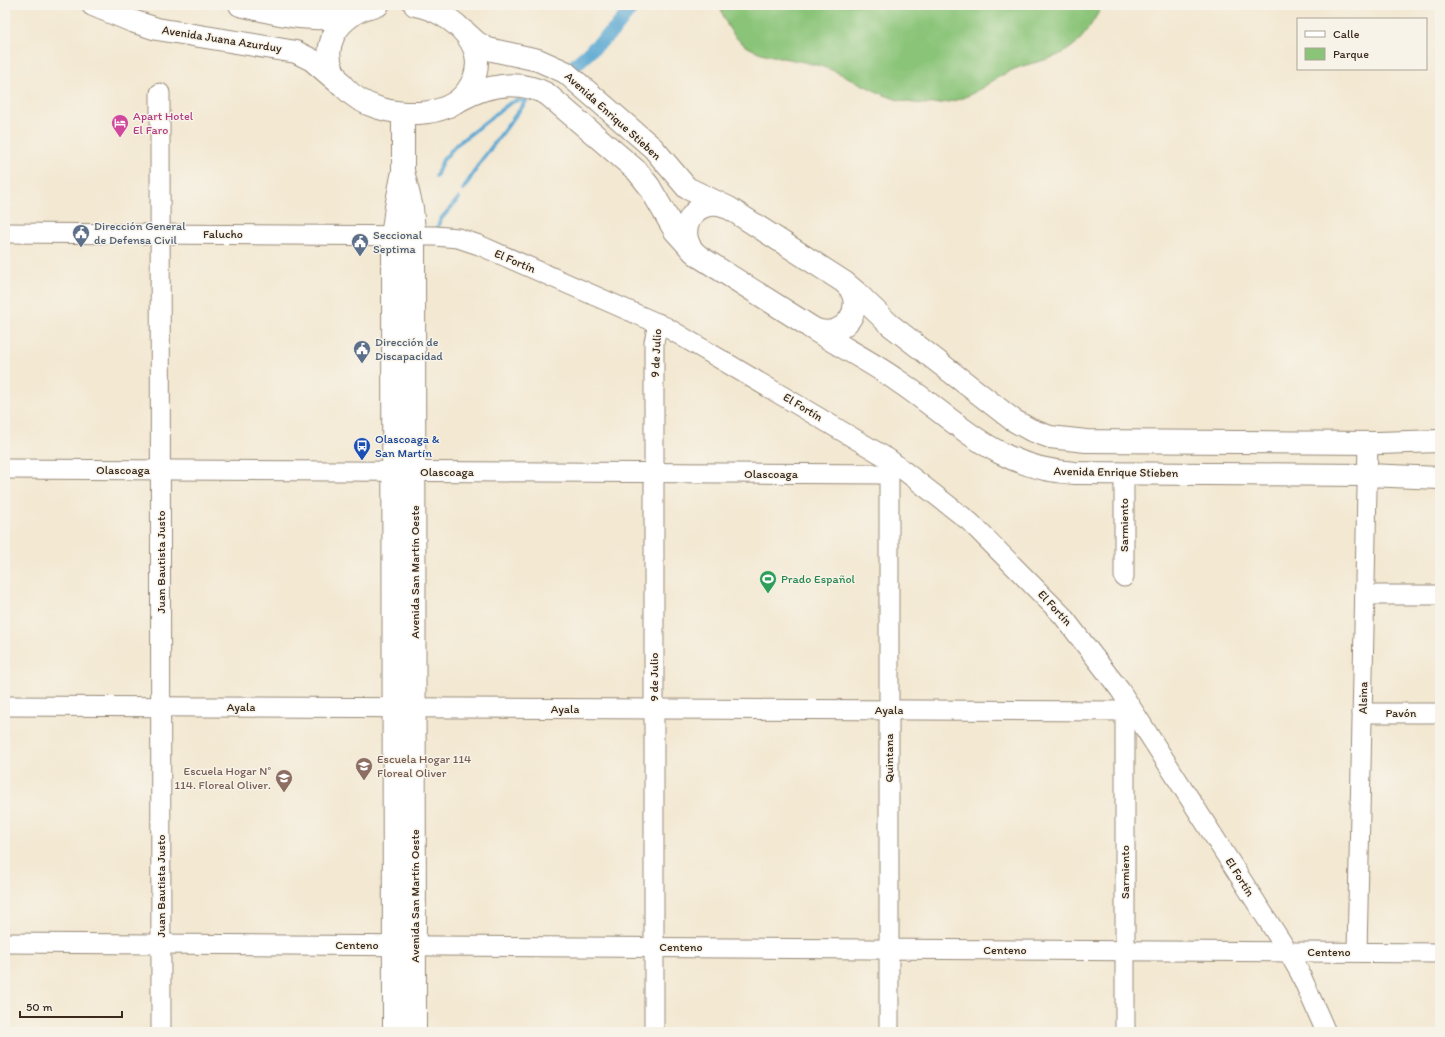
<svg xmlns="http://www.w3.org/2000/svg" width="1445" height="1037" font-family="Itim,sans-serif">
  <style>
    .green { fill: #8ac478; stroke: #62774b }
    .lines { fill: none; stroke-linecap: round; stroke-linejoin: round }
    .stream { stroke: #58a7d2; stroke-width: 4 }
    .canal { stroke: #58a7d2; stroke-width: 14 }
    .minor-casing { stroke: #978978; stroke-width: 21 }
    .major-casing { stroke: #978978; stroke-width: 24 }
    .minor { stroke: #fff; stroke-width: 19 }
    .major { stroke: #fff; stroke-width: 22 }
    .labels { text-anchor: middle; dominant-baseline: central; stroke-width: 3; stroke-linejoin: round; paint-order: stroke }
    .street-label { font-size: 12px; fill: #3b2a1e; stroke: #f7f3e8 }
    .hotel-label { font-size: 12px; fill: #b23c85; stroke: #f7f3e8; text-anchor: start }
    .service-label { font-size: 12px; fill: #4e5e75; stroke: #f7f3e8; text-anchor: start }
    .transit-label { font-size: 12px; fill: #164399; stroke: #f7f3e8; text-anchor: start }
    .leisure-label { font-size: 12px; fill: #27864d; stroke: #f7f3e8; text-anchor: start }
    .education-label { font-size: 12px; fill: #785e54; stroke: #f7f3e8; text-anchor: start }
  </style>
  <rect width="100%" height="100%" fill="#f7f3e8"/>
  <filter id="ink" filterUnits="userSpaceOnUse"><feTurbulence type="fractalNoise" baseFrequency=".025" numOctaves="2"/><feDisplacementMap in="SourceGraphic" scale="8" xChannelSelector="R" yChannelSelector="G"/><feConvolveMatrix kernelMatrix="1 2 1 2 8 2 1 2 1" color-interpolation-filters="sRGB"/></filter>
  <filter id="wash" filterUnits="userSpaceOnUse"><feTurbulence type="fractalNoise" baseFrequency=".012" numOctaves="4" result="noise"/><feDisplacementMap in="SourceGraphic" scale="16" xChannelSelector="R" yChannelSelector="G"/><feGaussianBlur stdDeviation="0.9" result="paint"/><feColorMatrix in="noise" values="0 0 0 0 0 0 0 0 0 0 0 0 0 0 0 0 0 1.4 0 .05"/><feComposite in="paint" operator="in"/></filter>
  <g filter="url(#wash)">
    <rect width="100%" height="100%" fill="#f3e8d2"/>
    <path class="green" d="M720 5H1103C1094 19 1086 36 1073 46 1056 60 1036 61 1017 68 1001 74 989 84 975 92 954 104 931 106 907 102 876 96 851 75 820 66 776 53 734 62 720 5Z"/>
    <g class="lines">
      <g class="stream">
        <polyline points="436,176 443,160 456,145 510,103 518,100 526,101"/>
        <polyline points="463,190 479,164 527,100"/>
        <polyline points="436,231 441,219 459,198"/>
      </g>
      <polyline class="canal" points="575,65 614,30 634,5"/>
    </g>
  </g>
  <g filter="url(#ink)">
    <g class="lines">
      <defs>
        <g id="minor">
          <polyline points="160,93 161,1032"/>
          <polyline points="5,233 435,236 458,238 479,245 666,327 889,459 970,522 1062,615 1120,690 1288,952 1300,973 1326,1032"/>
          <polyline points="889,463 889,1032"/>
          <polyline points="5,469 889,474"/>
          <polyline points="1124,474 1124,577"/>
          <polyline points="1365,595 1440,595"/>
          <polyline points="5,706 1125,711"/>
          <polyline points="1125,711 1125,1032"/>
          <polyline points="1362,713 1440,713"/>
          <polyline points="5,943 1440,953"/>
          <polyline points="1357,952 1368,443"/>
          <polyline points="654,1032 654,342 658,323"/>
        </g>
        <g id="major">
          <polyline points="93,5 132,21 157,29 296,52 312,60 339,83"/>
          <path d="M240 5C278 14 314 24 353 14"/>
          <path d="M378 5C337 12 312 52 344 87 362 107 392 114 419 113 437 112 456 106 467 91 497 50 453 12 415 5"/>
          <polyline points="465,32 476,42 488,49 538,60 565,72 653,148 687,188 729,208 844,282 857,293 889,324 1013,420 1031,430 1050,437 1086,441 1378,443 1440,441"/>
          <path d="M458 101C486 85 518 79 547 94L637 171 649 186 675 231 693 251"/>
          <polyline points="403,113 403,171 412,208 414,231 415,1032"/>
          <path d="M725 207C692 195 671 237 700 257L814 329C844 342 869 305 845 283"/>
          <path d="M810 327C839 346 870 361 898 381 959 422 996 469 1075 473L1367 475 1440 478"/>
          <polyline points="394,1032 393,230 396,207 402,176"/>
        </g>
      </defs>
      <use href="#minor" class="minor-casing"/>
      <use href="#major" class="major-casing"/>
      <use href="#minor" class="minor"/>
      <use href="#major" class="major"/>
    </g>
  </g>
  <defs>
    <symbol id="hotel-pin" viewBox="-11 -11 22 30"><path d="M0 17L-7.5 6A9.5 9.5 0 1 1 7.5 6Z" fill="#d1479c" stroke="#f7f3e8"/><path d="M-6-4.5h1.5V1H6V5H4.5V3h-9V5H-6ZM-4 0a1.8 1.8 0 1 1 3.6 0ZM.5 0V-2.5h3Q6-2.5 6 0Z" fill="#fff"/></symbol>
    <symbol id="civic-pin" viewBox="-11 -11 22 30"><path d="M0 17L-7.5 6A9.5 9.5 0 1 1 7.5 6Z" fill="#5c6f8a" stroke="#f7f3e8"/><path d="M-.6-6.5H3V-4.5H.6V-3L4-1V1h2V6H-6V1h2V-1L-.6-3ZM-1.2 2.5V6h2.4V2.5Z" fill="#fff"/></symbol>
    <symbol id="bus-pin" viewBox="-11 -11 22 30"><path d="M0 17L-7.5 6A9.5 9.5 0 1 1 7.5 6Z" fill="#1a4fb4" stroke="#f7f3e8"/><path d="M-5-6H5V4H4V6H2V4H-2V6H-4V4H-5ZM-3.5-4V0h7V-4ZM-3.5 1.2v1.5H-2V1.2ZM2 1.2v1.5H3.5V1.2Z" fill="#fff"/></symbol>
    <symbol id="stadium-pin" viewBox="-11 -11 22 30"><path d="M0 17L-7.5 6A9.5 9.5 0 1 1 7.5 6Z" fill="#2e9e5b" stroke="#f7f3e8"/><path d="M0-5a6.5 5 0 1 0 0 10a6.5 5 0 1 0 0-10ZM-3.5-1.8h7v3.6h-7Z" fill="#fff"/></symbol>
    <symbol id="school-pin" viewBox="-11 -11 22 30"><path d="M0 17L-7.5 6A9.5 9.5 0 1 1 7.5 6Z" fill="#8d6e63" stroke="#f7f3e8"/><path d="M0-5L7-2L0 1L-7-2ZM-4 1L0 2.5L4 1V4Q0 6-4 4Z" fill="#fff"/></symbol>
  </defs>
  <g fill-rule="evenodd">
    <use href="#hotel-pin" x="110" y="113" width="20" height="27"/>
    <use href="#civic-pin" x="71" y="223" width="20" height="27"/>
    <use href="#civic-pin" x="350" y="232" width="20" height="27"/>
    <use href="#civic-pin" x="352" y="339" width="20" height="27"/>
    <use href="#bus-pin" x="352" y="436" width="20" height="27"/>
    <use href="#stadium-pin" x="758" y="569" width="20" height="27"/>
    <use href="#school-pin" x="354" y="756" width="20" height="27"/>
    <use href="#school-pin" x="274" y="768" width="20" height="27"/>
  </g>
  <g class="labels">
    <g class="street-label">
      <text transform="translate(222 39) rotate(9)">Avenida Juana Azurduy</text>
      <text transform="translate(613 116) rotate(42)">Avenida Enrique Stieben</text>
      <text x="223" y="234">Falucho</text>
      <text transform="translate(515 261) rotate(23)">El Fortín</text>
      <text transform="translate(656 353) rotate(-87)">9 de Julio</text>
      <text transform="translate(803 407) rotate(31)">El Fortín</text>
      <text x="123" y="470">Olascoaga</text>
      <text x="447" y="472">Olascoaga</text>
      <text transform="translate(1116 472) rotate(1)">Avenida Enrique Stieben</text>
      <text x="771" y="474">Olascoaga</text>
      <text transform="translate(1124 525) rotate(-90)">Sarmiento</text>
      <text transform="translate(161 562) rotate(-90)">Juan Bautista Justo</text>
      <text transform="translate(415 572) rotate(-90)">Avenida San Martín Oeste</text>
      <text transform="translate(1055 608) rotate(47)">El Fortín</text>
      <text transform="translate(654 677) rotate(-90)">9 de Julio</text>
      <text transform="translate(1363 698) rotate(-89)">Alsina</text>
      <text x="241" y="707">Ayala</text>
      <text x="565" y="709">Ayala</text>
      <text x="889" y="710">Ayala</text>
      <text x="1401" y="713">Pavón</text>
      <text transform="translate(889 758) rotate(-90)">Quintana</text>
      <text transform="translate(1125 872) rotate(-90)">Sarmiento</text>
      <text transform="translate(1240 877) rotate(58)">El Fortín</text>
      <text transform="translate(161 886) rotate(-90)">Juan Bautista Justo</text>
      <text transform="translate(415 896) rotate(-90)">Avenida San Martín Oeste</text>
      <text x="357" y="945">Centeno</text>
      <text x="681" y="947">Centeno</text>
      <text x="1005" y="950">Centeno</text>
      <text x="1329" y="952">Centeno</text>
    </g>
    <g class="hotel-label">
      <text x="133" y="116">Apart Hotel<tspan x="133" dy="14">El Faro</tspan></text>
    </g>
    <g class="service-label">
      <text x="94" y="226">Dirección General<tspan x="94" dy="14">de Defensa Civil</tspan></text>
      <text x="373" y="235">Seccional<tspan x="373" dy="14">Septima</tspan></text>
      <text x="375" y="342">Dirección de<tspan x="375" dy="14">Discapacidad</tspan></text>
    </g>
    <g class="transit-label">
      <text x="375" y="439">Olascoaga &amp;<tspan x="375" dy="14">San Martín</tspan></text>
    </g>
    <g class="leisure-label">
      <text x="781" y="579">Prado Español</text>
    </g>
    <g class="education-label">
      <text x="377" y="759">Escuela Hogar 114<tspan x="377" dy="14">Floreal Oliver</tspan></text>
      <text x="271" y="771" text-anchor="end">Escuela Hogar N°<tspan x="271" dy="14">114. Floreal Oliver.</tspan></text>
    </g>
  </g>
  <rect width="1445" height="1037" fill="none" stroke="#f7f3e8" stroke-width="20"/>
  <rect x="1297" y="18" width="130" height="52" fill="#f7f3e8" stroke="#aca397"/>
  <rect x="1305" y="31" width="20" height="6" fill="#ffffff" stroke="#aca397"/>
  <text x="1333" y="38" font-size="12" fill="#3b2a1e">Calle</text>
  <rect x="1305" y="48" width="20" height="12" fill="#8ac478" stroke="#aca397"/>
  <text x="1333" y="58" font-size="12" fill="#3b2a1e">Parque</text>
  <path d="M20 1011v6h102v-6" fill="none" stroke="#3b2a1e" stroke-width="2"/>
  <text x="26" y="1011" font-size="12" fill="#3b2a1e" stroke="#f7f3e8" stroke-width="3" paint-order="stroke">50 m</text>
</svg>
